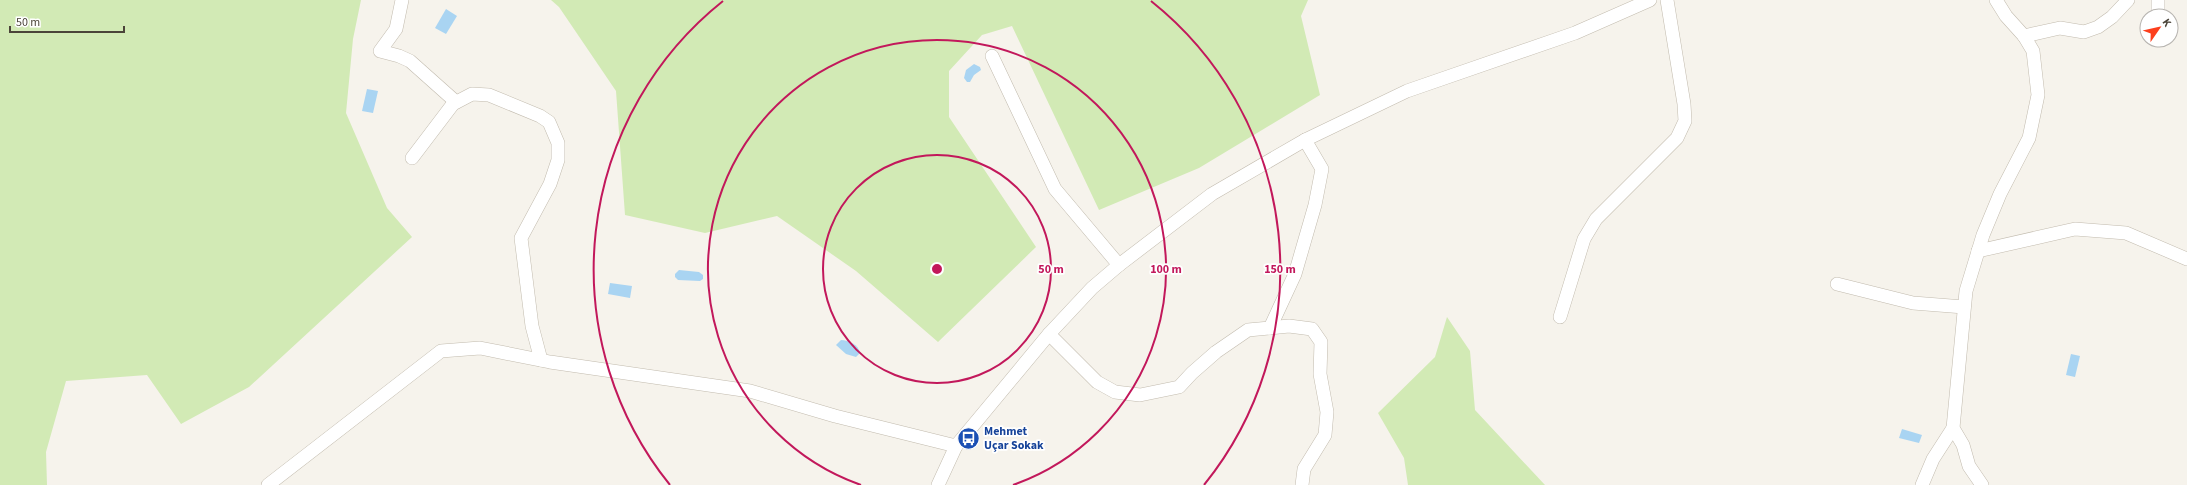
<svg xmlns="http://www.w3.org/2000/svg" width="2187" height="485" font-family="'Source Sans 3',sans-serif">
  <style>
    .green { fill: #d2eab5 }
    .water { fill: #a9d4f2 }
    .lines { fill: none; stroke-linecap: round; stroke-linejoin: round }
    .minor-casing { stroke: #c2bbae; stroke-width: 14 }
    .minor { stroke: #fff; stroke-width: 13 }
    .ring { fill: none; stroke: #c2185b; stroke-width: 2 }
    .labels { text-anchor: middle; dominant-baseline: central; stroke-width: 3.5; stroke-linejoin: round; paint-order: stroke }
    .transit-label { font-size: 12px; font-weight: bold; fill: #164399; stroke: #fff; text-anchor: start }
    .centre { fill: #c2185b; stroke: #fff; stroke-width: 2 }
    .ring-label { font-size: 12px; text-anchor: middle; font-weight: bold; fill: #c2185b; stroke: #fff; stroke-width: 3.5; stroke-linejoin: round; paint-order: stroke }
  </style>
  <rect width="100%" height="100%" fill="#f6f3ec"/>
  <g class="green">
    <polygon points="0,0 361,0 353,39 346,113 387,208 412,237 249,387 181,424 147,375 66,381 46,452 47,485 0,485"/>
    <polygon points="551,0 1308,0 1301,16 1320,95 1199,168 1099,210 1012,26 982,35 949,71 949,117 1036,247 938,342 856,271 777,216 705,233 625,215 616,91 559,7"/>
    <polygon points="1447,317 1470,351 1475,410 1545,485 1408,485 1404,458 1378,413 1435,357"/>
  </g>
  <g class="water">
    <polygon points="446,9 457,16 446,34 435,28"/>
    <polygon points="974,64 980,67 981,70 974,75 970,82 967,82 964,78 966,70"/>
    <polygon points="367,89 378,91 373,113 362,111"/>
    <polygon points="679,270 699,272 703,275 703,279 700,281 678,280 675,277 675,274"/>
    <polygon points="610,283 632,286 630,298 608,294"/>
    <path d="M841 340C848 340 859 345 860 353L856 357 846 354 836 345Z"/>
    <polygon points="2071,354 2080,356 2075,377 2066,375"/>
    <polygon points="1902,429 1922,435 1919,443 1899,438"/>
  </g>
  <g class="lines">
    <defs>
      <g id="minor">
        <polyline points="402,0 396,29 380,51 399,56 410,61 456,102"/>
        <polyline points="2158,16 2158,0"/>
        <polyline points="2024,36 2060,28 2084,32 2098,27 2112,17 2128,0"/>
        <polyline points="992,56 1055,189 1119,265"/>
        <polyline points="412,158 453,104 472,94 489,95 540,116 549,122 558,143 558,160 550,184 521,238 532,326 541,360"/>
        <polyline points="1978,251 2075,229 2126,233 2187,259"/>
        <polyline points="1837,284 1913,303 1964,307"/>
        <polyline points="1560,317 1584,239 1596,219 1677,138 1685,121 1684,104 1667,0"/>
        <polyline points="1270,328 1295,274 1315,205 1322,169 1305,140"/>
        <polyline points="1049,334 1097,382 1115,392 1140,395 1179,387 1192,373 1216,352 1248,330 1289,326 1312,329 1321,342 1320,374 1327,412 1325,435 1304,469 1302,485"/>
        <polyline points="268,485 441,351 480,348 550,362 750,391 835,416 956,446"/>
        <polyline points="938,485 956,446 1049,334 1092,288 1119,265 1212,194 1305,140 1407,91 1575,33 1650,0"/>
        <polyline points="1922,485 1933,459 1953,428"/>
        <polyline points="1982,485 1969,466 1963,445 1953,428 1966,291 1983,235 2000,194 2029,138 2038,95 2033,51 2024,36 2006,16 1996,0"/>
      </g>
    </defs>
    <use href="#minor" class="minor-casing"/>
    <use href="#minor" class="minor"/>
  </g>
  <g class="ring">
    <circle cx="937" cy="269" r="114"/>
    <path d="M861 485A229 229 0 1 1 1013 485"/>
    <path d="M670 485A343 343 0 0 1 723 1M1151 1A343 343 0 0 1 1204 485"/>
  </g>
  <defs>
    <symbol id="bus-disc" viewBox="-11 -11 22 22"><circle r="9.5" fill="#1a4fb4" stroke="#fff"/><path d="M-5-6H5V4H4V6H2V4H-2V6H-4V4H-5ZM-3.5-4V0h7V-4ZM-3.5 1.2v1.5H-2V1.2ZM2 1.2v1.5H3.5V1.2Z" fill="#fff"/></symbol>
  </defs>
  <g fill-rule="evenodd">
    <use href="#bus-disc" x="956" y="426" width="25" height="25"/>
  </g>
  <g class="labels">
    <g class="transit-label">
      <text x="984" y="431">Mehmet<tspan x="984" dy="14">Uçar Sokak</tspan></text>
    </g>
  </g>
  <circle cx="937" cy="269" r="6" class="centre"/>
  <g class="ring-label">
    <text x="1051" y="273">50 m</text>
    <text x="1166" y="273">100 m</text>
    <text x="1280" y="273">150 m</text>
  </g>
  <g transform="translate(2159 28) rotate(56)"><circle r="19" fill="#ffffff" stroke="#b7b4b0"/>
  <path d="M0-3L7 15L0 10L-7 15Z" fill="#fc3f1d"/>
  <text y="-6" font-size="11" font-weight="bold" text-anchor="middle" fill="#4b4439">K</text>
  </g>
  <path d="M10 26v6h114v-6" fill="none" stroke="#4b4439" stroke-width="2"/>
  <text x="16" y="26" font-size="12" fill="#4b4439" stroke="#ffffff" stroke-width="3" paint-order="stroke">50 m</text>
</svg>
